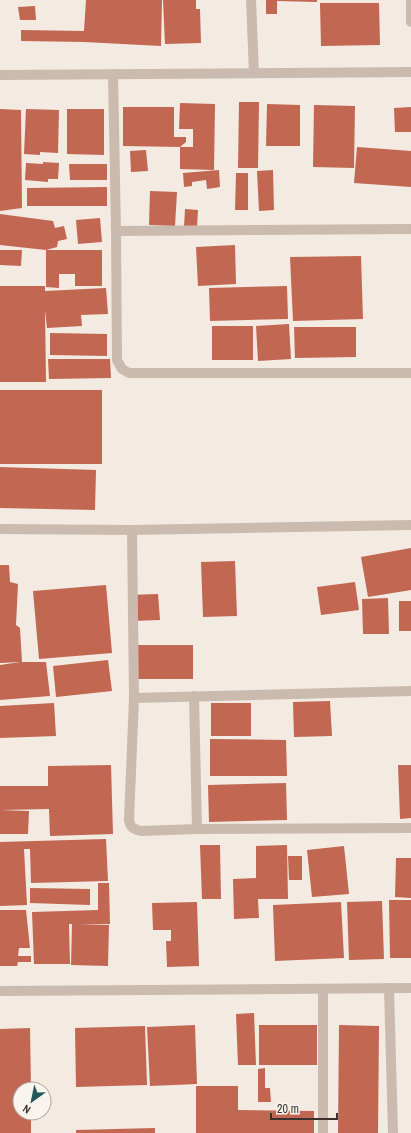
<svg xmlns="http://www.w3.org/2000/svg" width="411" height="1133" font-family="'Archivo Narrow',sans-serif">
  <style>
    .building { fill: #c16752 }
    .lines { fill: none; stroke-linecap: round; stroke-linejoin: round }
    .minor { stroke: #cbbaae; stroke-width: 10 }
  </style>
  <rect width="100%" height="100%" fill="#f3eae2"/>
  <g class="building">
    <polygon points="86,0 162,0 161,46 84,42 21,41 21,30 84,31"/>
    <polygon points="163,0 196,0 196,9 200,9 201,43 165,44"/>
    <polygon points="266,0 317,0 317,2 277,1 277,14 266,14"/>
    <polygon points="320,3 379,3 380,45 321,46"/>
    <polygon points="35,6 36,20 20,20 18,7"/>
    <polygon points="239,102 259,102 258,168 238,168"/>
    <polygon points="180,103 215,104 214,170 180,169 180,147 123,146 123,107 174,107 174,137 186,137 186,142 180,147 193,147 193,129 179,129"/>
    <polygon points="267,104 300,105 300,146 266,146"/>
    <polygon points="314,105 355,106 354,168 313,167"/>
    <polygon points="411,107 411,132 395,132 394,108"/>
    <polygon points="0,109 21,110 22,208 0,211"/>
    <polygon points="26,109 59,110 58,153 40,152 40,155 24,154"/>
    <polygon points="67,109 104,109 104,155 67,154"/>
    <polygon points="357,147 411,151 411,187 354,183"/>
    <polygon points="146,150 148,171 131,172 130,151"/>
    <polygon points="43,162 59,163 58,179 48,179 48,182 25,180 26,163 43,164"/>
    <polygon points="69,164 107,164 107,180 70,180"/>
    <polygon points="219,170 220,187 207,189 206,180 192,182 192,186 184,187 183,173"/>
    <polygon points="273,170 274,210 259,211 257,171"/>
    <polygon points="236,173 248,173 248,210 235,210"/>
    <polygon points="107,187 107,206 27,206 27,188"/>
    <polygon points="150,191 177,192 175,226 149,225"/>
    <polygon points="185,209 198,210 197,227 184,227"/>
    <polygon points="0,214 53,221 55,228 64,226 67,239 58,241 57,247 46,250 0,245"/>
    <polygon points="100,218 102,242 78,244 76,220"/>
    <polygon points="235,245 236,284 198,286 196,247"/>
    <polygon points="0,250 22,250 21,266 0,265"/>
    <polygon points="46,250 102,250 102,286 75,286 75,274 59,274 59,288 46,287"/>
    <polygon points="361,256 363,319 293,321 290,257"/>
    <polygon points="0,286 45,286 45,291 106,288 108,314 81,315 82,326 47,328 45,310 46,382 0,382"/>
    <polygon points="287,286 288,319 210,321 209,288"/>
    <polygon points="289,324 291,359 258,361 256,326"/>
    <rect x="212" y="326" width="41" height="34"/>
    <polygon points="294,327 356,327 356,357 295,358"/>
    <polygon points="50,333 107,334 107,356 50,355"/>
    <polygon points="48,359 110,359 111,378 49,379"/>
    <rect x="0" y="390" width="102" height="74"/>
    <polygon points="0,467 96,470 95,510 0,508"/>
    <polygon points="411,548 411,590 368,597 361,557"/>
    <polygon points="235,561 237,616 203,617 201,562"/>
    <polygon points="0,565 9,565 10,582 18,584 16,625 20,628 22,662 46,662 50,696 0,700 0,665 20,662 0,663"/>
    <polygon points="355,582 359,610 321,615 317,587"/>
    <polygon points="106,585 112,653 39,659 33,591"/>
    <polygon points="158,594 160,620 131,621 129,595"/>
    <polygon points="388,598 389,634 363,634 362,599"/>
    <rect x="399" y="601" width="12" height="30"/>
    <polygon points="136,645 193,645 193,679 137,679"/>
    <polygon points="108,660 112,691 56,697 53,666"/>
    <polygon points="330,701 332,736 294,737 293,702"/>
    <polygon points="54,703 56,736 0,738 0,706"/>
    <rect x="211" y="703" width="40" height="33"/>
    <polygon points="210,739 286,740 287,776 210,776"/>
    <polygon points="111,765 113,834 50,836 49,809 0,810 0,786 48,786 48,766"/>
    <polygon points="398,765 411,765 411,818 400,819"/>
    <polygon points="286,783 287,820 209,822 208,785"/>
    <polygon points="0,810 29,811 28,834 0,834"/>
    <polygon points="106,839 108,881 31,883 30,849 24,849 27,905 0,906 0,842"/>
    <polygon points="200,845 220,845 221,899 202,899"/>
    <polygon points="287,845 288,899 258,899 259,918 234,919 233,879 256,878 256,846"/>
    <polygon points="344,846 349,894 312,897 307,850"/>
    <polygon points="288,856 302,856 302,880 289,880"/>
    <polygon points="396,858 411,858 411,898 395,897"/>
    <polygon points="98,883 109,883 110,924 77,925 109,925 108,966 71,965 72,924 69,924 70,964 34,964 32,912 98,910"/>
    <polygon points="30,888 90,889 90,905 30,903"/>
    <polygon points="389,900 411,900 411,958 390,958"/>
    <polygon points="382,901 384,959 349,960 347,902"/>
    <polygon points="197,902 199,966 167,967 166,941 171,941 171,930 153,930 152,903"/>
    <polygon points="341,902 344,958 275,961 273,905"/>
    <polygon points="0,910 26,910 30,948 19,948 18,956 31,956 31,962 18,962 17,966 0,966"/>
    <polygon points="254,1013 256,1065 238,1065 236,1014"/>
    <polygon points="195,1025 197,1084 150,1086 147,1027"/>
    <rect x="259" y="1025" width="58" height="40"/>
    <polygon points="339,1025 379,1026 378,1133 338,1133"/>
    <polygon points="145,1026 147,1085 76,1087 75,1028"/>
    <polygon points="30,1028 31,1089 20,1089 20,1113 31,1113 31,1133 0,1133 0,1029"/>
    <polygon points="265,1068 265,1088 270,1088 271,1102 258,1102 258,1069"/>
    <polygon points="196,1086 238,1086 238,1110 314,1111 314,1133 196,1133"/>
    <polygon points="155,1128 155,1133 76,1133 76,1130"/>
  </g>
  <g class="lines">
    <g class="minor">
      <polyline points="251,0 254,73"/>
      <polyline points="411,0 411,22"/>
      <polyline points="113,74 116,231 117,360 122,369 129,373 411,373"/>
      <polyline points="0,75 411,72"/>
      <polyline points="116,231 411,229"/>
      <polyline points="0,529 132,530 411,525"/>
      <path d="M132 530 134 698 129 820C130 827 133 829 141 831L197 829 411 828"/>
      <polyline points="194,696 197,829"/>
      <polyline points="134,698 411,691"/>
      <polyline points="389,988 393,1133"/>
      <polyline points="323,989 323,1133"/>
      <polyline points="0,991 411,988"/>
    </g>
  </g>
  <g transform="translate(32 1101) rotate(213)"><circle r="19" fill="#faf4ef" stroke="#ada6a1"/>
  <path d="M0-3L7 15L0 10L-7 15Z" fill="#225a5b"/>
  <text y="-6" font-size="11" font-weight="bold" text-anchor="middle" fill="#3a302c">N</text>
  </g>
  <path d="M271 1113v6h66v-6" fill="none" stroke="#3a302c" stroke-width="2"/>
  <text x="277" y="1113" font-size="12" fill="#3a302c" stroke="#faf4ef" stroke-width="3" paint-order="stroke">20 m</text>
</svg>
